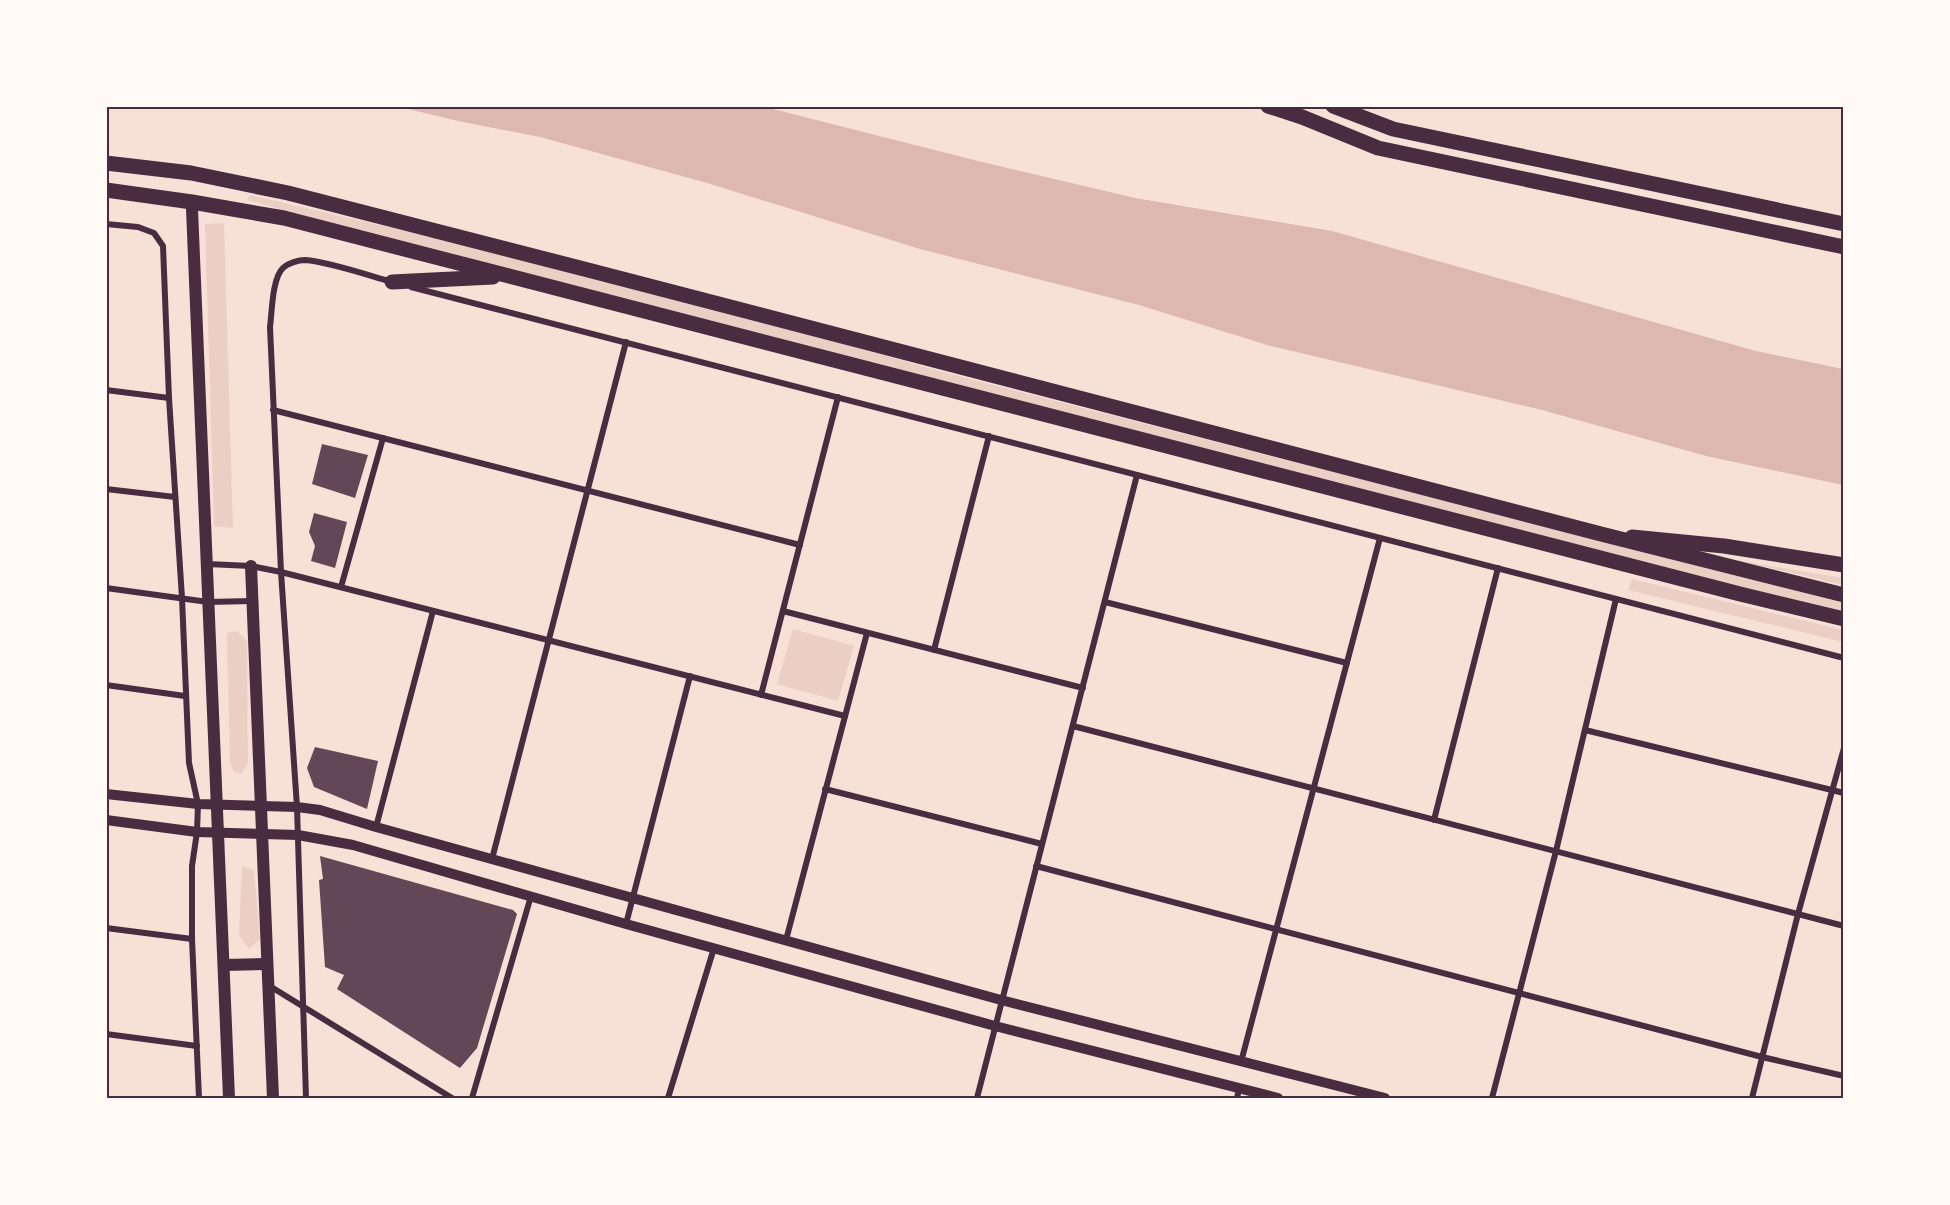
<svg xmlns="http://www.w3.org/2000/svg" width="1950" height="1205" font-family="'Golos Text',sans-serif">
  <style>
    .green { fill: #ebcfc5 }
    .water { fill: #dcb8b0 }
    .building { fill: #644757 }
    .lines { fill: none; stroke-linecap: round; stroke-linejoin: round }
    .minor { stroke: #4a2c40; stroke-width: 6 }
    .tertiary { stroke: #4a2c40; stroke-width: 10 }
    .secondary { stroke: #4a2c40; stroke-width: 12 }
    .primary { stroke: #4a2c40; stroke-width: 15 }
    .trunk { stroke: #4a2c40; stroke-width: 15 }
    .neatline { fill: none; stroke: #4a2c40; stroke-width: 2 }
  </style>
  <rect width="100%" height="100%" fill="#f7e1d7"/>
  <g class="green">
    <polygon points="250,195 436,238 720,310 947,373 1843,603 1843,612 1592,550 683,318 247,200"/>
    <polygon points="224,223 233,527 233,528 214,526 205,224"/>
    <polygon points="1736,560 1843,578 1843,585"/>
    <polygon points="1632,579 1843,630 1843,642 1628,590"/>
    <polygon points="793,629 854,646 838,701 777,684"/>
    <polygon points="237,631 247,641 248,763 242,774 234,772 230,763 227,633"/>
    <polygon points="242,866 254,870 260,939 249,949 239,935"/>
  </g>
  <polygon class="water" points="400,107 765,107 978,161 1135,198 1332,231 1756,351 1843,369 1843,485 1706,456 1542,410 1267,345 1139,305 920,249 707,183 540,137 458,121"/>
  <g class="building">
    <polygon points="322,444 368,455 355,498 312,484"/>
    <polygon points="314,513 347,522 335,568 311,561 315,546 309,532"/>
    <polygon points="315,747 378,761 367,809 314,787 307,768"/>
    <polygon points="320,856 513,910 517,914 477,1048 460,1068 337,989 344,975 325,967 319,880 323,879"/>
  </g>
  <g class="lines">
    <g class="minor">
      <polyline points="106,224 138,227 154,233 163,246 169,398 182,598 189,763 198,804 197,832 192,866 192,939 199,1098"/>
      <polyline points="411,287 1844,658"/>
      <polyline points="106,390 169,398"/>
      <polyline points="273,410 800,545"/>
      <polyline points="106,489 175,497"/>
      <polyline points="207,564 251,566 281,572 845,716"/>
      <polyline points="341,587 383,438"/>
      <polyline points="106,588 208,602 252,601"/>
      <polyline points="1105,602 1347,663"/>
      <polyline points="783,611 1083,688"/>
      <polyline points="934,650 989,436"/>
      <polyline points="106,685 185,696"/>
      <polyline points="761,695 838,397"/>
      <polyline points="1073,726 1844,926"/>
      <polyline points="1585,730 1844,793"/>
      <polyline points="825,789 1042,844"/>
      <polyline points="1434,820 1498,568"/>
      <polyline points="376,827 433,611"/>
      <polyline points="492,859 626,342"/>
      <polyline points="1036,866 1762,1057 1844,1076"/>
      <polyline points="626,924 690,676"/>
      <polyline points="106,928 192,939"/>
      <polyline points="786,940 867,633"/>
      <polyline points="268,985 452,1098"/>
      <polyline points="106,1034 197,1046"/>
      <polyline points="1241,1062 1380,538"/>
      <path d="M306 1098 297 807 281 572 270 327C272 313 272 278 283 268 288 263 299 260 305 260 330 262 367 275 392 282"/>
      <polyline points="472,1098 531,896"/>
      <polyline points="668,1098 714,948"/>
      <polyline points="977,1098 1137,475"/>
      <polyline points="1237,1098 1239,1089"/>
      <polyline points="1492,1098 1556,851 1616,599"/>
      <polyline points="1752,1098 1798,914 1844,748"/>
    </g>
    <g class="tertiary">
      <polyline points="106,794 198,804 297,807 320,810 376,827 1001,1000 1385,1098"/>
      <polyline points="106,820 197,832 298,835 353,845 626,924 995,1026 1278,1098"/>
    </g>
    <g class="secondary">
      <polyline points="192,209 229,1098"/>
      <polyline points="251,566 273,1098"/>
      <polyline points="224,965 267,964"/>
    </g>
    <g class="primary">
      <polyline points="1268,106 1302,117 1378,148 1844,247"/>
      <polyline points="1333,106 1393,129 1844,224"/>
      <polyline points="1632,537 1724,546 1844,565"/>
    </g>
    <g class="trunk">
      <polyline points="106,163 191,173 288,193 588,270 1601,534 1844,595"/>
      <polyline points="106,190 192,202 284,218 1740,594 1844,619"/>
      <polyline points="392,282 493,277"/>
    </g>
  </g>
  <rect width="1950" height="1205" fill="none" stroke="#fffaf5" stroke-width="216"/>
  <rect x="108" y="108" width="1734" height="989" class="neatline"/>
</svg>
